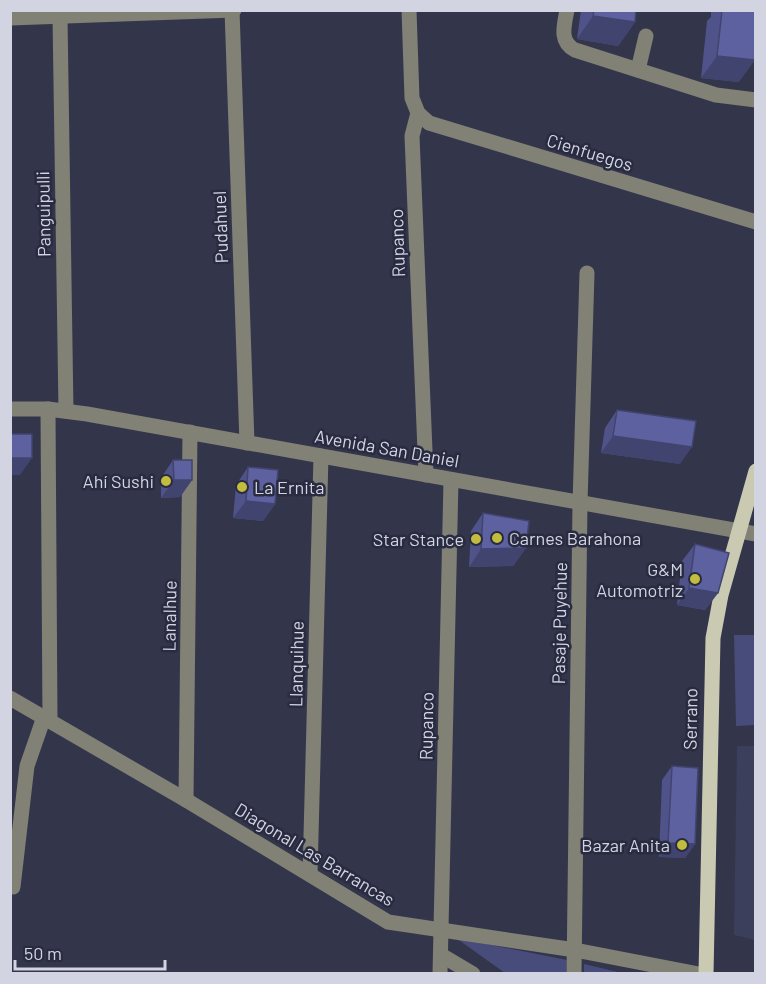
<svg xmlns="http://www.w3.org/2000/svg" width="766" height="984" font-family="Barlow,sans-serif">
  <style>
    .built { fill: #3c3f5b }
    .green { fill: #484c7a }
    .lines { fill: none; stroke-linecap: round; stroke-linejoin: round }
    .minor { stroke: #818176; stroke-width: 15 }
    .major { stroke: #cacab2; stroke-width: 15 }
    .wall { fill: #505389 }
    .shaded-wall { fill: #41446f }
    .building { fill: #5d619f; stroke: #41446f; stroke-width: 1.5 }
    .poi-dot { fill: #c2bd3f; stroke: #292b40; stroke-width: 2 }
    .labels { text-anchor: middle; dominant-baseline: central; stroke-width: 5; stroke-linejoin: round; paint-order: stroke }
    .street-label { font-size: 18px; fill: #d3d4e2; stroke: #292b40 }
    .poi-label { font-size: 18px; fill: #d3d4e2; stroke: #292b40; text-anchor: end }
  </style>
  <rect width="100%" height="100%" fill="#33354b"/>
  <polygon class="built" points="737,746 755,746 755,940 734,935"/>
  <g class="green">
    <polygon points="734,635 755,635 755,725 736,726"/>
    <polygon points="456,938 567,960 566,973 505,973"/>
    <polygon points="584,964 622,973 584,973"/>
  </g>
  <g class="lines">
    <g class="minor">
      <polyline points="232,10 247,443"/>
      <polyline points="409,10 412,98 418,113 429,123 756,222"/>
      <path d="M567 10C564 26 559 42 575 50L716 95 756 100"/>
      <polyline points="60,17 66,411"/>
      <polyline points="10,18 234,10"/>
      <polyline points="638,70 646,36"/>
      <polyline points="418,113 412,136 426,475"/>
      <polyline points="10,409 48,409 87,414 756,534"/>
      <polyline points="48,409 50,721"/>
      <polyline points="10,698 186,800 388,922 575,950 699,974"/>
      <polyline points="186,800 190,432"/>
      <polyline points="310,874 321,456"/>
      <polyline points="13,887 27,766 44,717"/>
      <polyline points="441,955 473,974"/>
      <polyline points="440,974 451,480"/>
      <polyline points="574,974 580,503 587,273"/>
    </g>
    <polyline class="major" points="706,974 713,638 721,595 756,471"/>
  </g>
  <g class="wall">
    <polygon points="581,10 636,10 635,22 618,46 577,39"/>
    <polygon points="711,10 756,10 739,82 701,78 707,21 711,17"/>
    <polygon points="617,410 680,464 601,453 605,428"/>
    <polygon points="173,460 192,480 180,497 161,498 161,478"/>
    <polygon points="248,467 275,504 263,521 233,518 236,485"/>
    <polygon points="483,513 526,548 513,566 469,567 471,531"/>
    <polygon points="695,544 718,593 705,610 677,605 682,561"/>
    <polygon points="672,766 695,844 685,858 659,857 662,780"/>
  </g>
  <g class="shaded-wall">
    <polygon points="593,16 635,22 618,46 577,39"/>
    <polygon points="717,56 755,60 739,82 701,78"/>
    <polygon points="613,436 692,447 680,464 601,453"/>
    <polygon points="10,458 32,458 20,475 10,475"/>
    <polygon points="174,480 192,480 180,497 161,498"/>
    <polygon points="246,501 275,504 263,521 233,518"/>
    <polygon points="526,548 513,566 469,567 481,549"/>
    <polygon points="689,588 718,593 705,610 677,605"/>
    <polygon points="668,843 695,844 685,858 659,857"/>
  </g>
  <g class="building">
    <polygon points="594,10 636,10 635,22 593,16"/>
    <polygon points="722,10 756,10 756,51 755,60 717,56"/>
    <polygon points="617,410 696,421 692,447 613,436"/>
    <rect x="10" y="434" width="22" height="24"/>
    <polygon points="173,460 192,460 192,480 174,480"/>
    <polygon points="248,467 278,470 275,504 246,501"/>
    <polygon points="483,513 529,521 526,548 481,549"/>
    <polygon points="695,544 729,553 718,593 689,588"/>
    <polygon points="672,766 698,768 695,844 668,843"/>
  </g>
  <g class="poi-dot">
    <circle cx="166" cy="481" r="6"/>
    <circle cx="242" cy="487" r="6"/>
    <circle cx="497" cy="538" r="6"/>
    <circle cx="476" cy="539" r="6"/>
    <circle cx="695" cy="579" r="6"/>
    <circle cx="682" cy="845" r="6"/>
  </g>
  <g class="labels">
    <g class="street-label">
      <text transform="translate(590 152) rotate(17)">Cienfuegos</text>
      <text transform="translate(43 214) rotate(-91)">Panguipulli</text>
      <text transform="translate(220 227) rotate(-92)">Pudahuel</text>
      <text transform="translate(397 243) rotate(-92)">Rupanco</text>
      <text transform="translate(387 448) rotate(10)">Avenida San Daniel</text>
      <text transform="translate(169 616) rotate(-89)">Lanalhue</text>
      <text transform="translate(559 623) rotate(-89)">Pasaje Puyehue</text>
      <text transform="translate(296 664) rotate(-89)">Llanquihue</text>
      <text transform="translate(690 719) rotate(-89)">Serrano</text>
      <text transform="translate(426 726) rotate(-89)">Rupanco</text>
      <text transform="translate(315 854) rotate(31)">Diagonal Las Barrancas</text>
    </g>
    <g class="poi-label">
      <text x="154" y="481">Ahí Sushi</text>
      <text x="254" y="487" text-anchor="start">La Ernita</text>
      <text x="509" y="538" text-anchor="start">Carnes Barahona</text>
      <text x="464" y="539">Star Stance</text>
      <text x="683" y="569">G&amp;M<tspan x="683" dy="21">Automotriz</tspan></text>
      <text x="670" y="845">Bazar Anita</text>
    </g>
  </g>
  <rect width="766" height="984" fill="none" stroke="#d3d4e2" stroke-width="24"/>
  <path d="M15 960v9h150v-9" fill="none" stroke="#d3d4e2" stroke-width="3"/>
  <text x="24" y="960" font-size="18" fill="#d3d4e2" stroke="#292b40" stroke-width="4.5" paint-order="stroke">50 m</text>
</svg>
